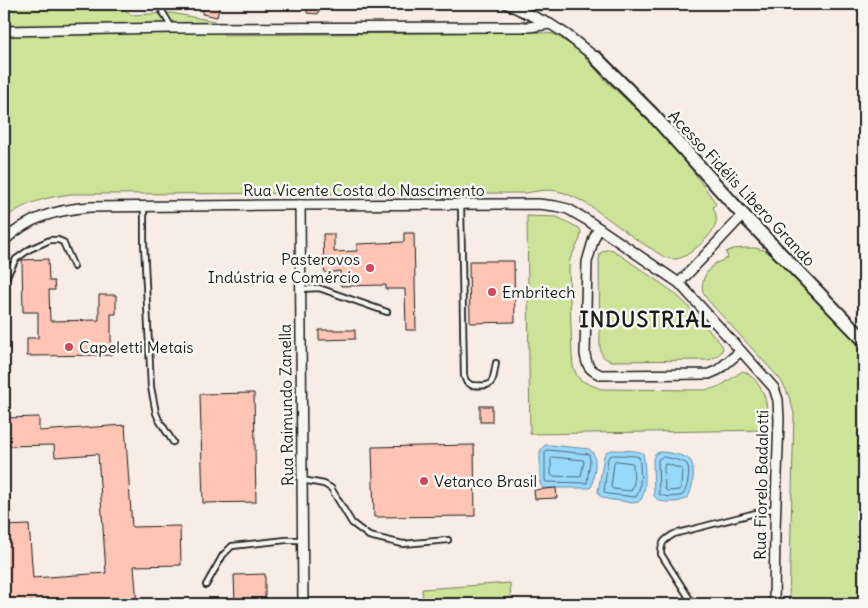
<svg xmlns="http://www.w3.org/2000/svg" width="868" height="608" font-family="Delius,sans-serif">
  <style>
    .green { fill: #cde398; stroke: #74805a }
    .water { fill: #98d8fa; stroke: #668da1 }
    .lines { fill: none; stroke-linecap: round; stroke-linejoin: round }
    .shore { stroke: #4e6775; stroke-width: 1 }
    .building { fill: #fec5b4; stroke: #1c1c1c }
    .lane-casing { stroke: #1c1c1c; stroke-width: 8 }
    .street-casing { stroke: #1c1c1c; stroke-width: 12 }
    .secondary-casing { stroke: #1c1c1c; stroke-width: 16 }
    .lane { stroke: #f6f6f2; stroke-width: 4.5 }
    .street { stroke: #f6f6f2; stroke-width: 9 }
    .secondary { stroke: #f6f6f2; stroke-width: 12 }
    .poi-dot { fill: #d1495b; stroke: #f6f6f2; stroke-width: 2 }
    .labels { text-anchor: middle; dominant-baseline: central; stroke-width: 5; stroke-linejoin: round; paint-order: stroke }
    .street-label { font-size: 16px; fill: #1c1c1c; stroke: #f6f6f2 }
    .poi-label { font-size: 16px; fill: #1c1c1c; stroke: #f6f6f2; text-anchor: start }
    .district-label { font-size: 21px; font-weight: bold; letter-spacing: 1px; fill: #1c1c1c; stroke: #f6f6f2 }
  </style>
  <rect width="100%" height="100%" fill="#f8ece6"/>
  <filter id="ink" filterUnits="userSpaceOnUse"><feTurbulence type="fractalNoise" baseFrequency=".02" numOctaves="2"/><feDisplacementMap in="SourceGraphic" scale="10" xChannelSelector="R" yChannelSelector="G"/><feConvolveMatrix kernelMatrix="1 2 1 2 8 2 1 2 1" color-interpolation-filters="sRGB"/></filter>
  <g filter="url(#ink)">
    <g class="green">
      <path d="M4 4H117L132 15 171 13 214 21 224 35 533 32 554 34 577 49 592 64 605 80 648 120 682 156 713 199 716 204 713 207C719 220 717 226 707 238 701 244 685 259 676 259 667 260 659 254 652 249 622 233 589 198 557 191 548 189 536 191 526 193L71 194C44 198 26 202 4 219Z"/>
      <path d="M527 216 557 217 579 228 581 231 580 239 570 259 569 269 572 355 573 366 577 376 582 381 601 389 704 390C723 388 727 380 743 371 748 373 751 376 755 380 769 398 767 409 767 430L530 434Z"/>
      <path d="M745 248H755L764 250 772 255 797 278 813 296 864 347V604H789L794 414C791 401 787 389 779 378L713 306C711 303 707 300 705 296 698 285 706 270 716 263 720 261 724 260 728 258L726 252 733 249Z"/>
      <path d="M608 249 613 250 672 291 686 304 722 345 723 348C721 355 714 358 709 360L612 361C603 359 602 356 600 348L599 260 600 253Z"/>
      <polygon points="510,583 511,604 423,604 422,589"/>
    </g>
    <g class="water">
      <path d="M545 445H550L589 449C600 456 593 475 592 486L590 488H543L541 486 540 482V452L542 448Z"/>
      <path d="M611 450C619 450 637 450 643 453 645 463 648 498 638 502 633 504 627 502 622 501 614 500 606 500 600 496L598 492 604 456 606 452Z"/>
      <path d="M659 452C666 452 685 455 690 460 696 466 693 492 687 498 682 502 674 502 668 502 662 502 658 501 654 496L653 459 655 454Z"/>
    </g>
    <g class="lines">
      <g class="shore">
        <polygon points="547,450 589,454 590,461 587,483 546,482 545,480 545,453"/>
        <path d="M612 455C619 455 633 455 639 457 641 467 642 489 636 497L608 494 604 492 608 458Z"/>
        <polygon points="553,457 583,460 584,462 581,476 579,477 552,476 551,474 551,459"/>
        <path d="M664 457C669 458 684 461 687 464 691 470 687 490 683 495 676 497 665 498 659 494L658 460 660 458Z"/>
        <polygon points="618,461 632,463 633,464 634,483 631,491 613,489 611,487 614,463 615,461"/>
        <polygon points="665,464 667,464 682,469 681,487 679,490 667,491 665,489 664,470"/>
      </g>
    </g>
    <g class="building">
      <polygon points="204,4 220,4 217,17 202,14"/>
      <polygon points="308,4 319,4 318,14 307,13"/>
      <polygon points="404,233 414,233 416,330 406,330 405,289 386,289 386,285 341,286 340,271 328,273 325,272 324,269 323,234 334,234 334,252 357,251 357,244 404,242"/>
      <polygon points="48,259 49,281 54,281 55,290 49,290 50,321 99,320 99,295 116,295 116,314 111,314 111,355 27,356 27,338 38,338 38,312 23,312 22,260"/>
      <polygon points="469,261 514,261 515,322 470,323"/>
      <polygon points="319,330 355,330 355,339 319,340"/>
      <polygon points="254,393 256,502 203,503 200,394"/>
      <rect x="480" y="406" width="12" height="16"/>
      <polygon points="39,417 39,431 125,425 132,527 180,526 181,565 134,566 137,604 4,604 4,526 29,525 33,578 106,573 98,454 55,457 54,445 4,446 4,418"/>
      <polygon points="474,445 475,516 374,517 372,447"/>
      <polygon points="556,488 557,498 535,499 534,490"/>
      <polygon points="265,574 265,604 235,604 234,575"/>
    </g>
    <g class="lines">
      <defs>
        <g id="lane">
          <polyline points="158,4 172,28"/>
          <path d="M461 205 464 376 466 381 471 385C494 387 492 385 496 363"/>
          <polyline points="144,206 144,243 151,387 156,413 159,420 173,442"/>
          <polyline points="4,281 16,259 30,249 50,240 58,240 63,242 74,267"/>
          <polyline points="300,289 319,288 387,312"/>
          <polyline points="302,480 324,484 331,488 352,523 369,536 403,544 448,540"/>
          <polyline points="206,585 223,555 232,546 286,540 303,540"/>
          <path d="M693 604 661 554C661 542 664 540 674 534L775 508"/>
        </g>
        <g id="street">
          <polyline points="507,4 550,24 566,34 596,58"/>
          <polyline points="4,31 172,28 529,27 550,24"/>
          <polyline points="300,205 303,604"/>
          <path d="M599 228 594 238 587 262 585 354C587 367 590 370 601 375L709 374 718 370 741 351"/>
          <path d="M4 241C29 217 56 210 90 207L276 205 538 204 555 206 568 209 587 220 679 283 741 351 774 388 778 400 779 420 775 529 774 604"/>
          <polyline points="679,283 743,215"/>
        </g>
        <polyline id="secondary" points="596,58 653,115 743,215 864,340"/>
      </defs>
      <use href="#lane" class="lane-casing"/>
      <use href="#street" class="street-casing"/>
      <use href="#secondary" class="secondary-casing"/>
      <use href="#lane" class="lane"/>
      <use href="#street" class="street"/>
      <use href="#secondary" class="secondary"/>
    </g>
  </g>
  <g class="poi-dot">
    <circle cx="370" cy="268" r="5"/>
    <circle cx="492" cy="292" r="5"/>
    <circle cx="69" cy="347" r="5"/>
    <circle cx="424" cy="481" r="5"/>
  </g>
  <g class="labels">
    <g class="street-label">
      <text transform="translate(742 188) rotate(47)">Acesso Fidélis Líbero Grando</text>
      <text x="364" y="190">Rua Vicente Costa do Nascimento</text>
      <text transform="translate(286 405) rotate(-91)">Rua Raimundo Zanella</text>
      <text transform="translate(761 485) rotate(-89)">Rua Fiorelo Badalotti</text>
    </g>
    <g class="poi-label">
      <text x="360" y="259" text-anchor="end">Pasterovos<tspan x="360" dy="18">Indústria e Comércio</tspan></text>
      <text x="502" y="292">Embritech</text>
      <text x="79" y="347">Capeletti Metais</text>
      <text x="434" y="481">Vetanco Brasil</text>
    </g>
    <g class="district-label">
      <text x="646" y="319">INDUSTRIAL</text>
    </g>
  </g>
  <rect width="868" height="608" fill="none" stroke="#f6f6f2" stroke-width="20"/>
  <rect x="10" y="10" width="848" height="588" fill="none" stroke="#1c1c1c" stroke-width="2" filter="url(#ink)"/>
</svg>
